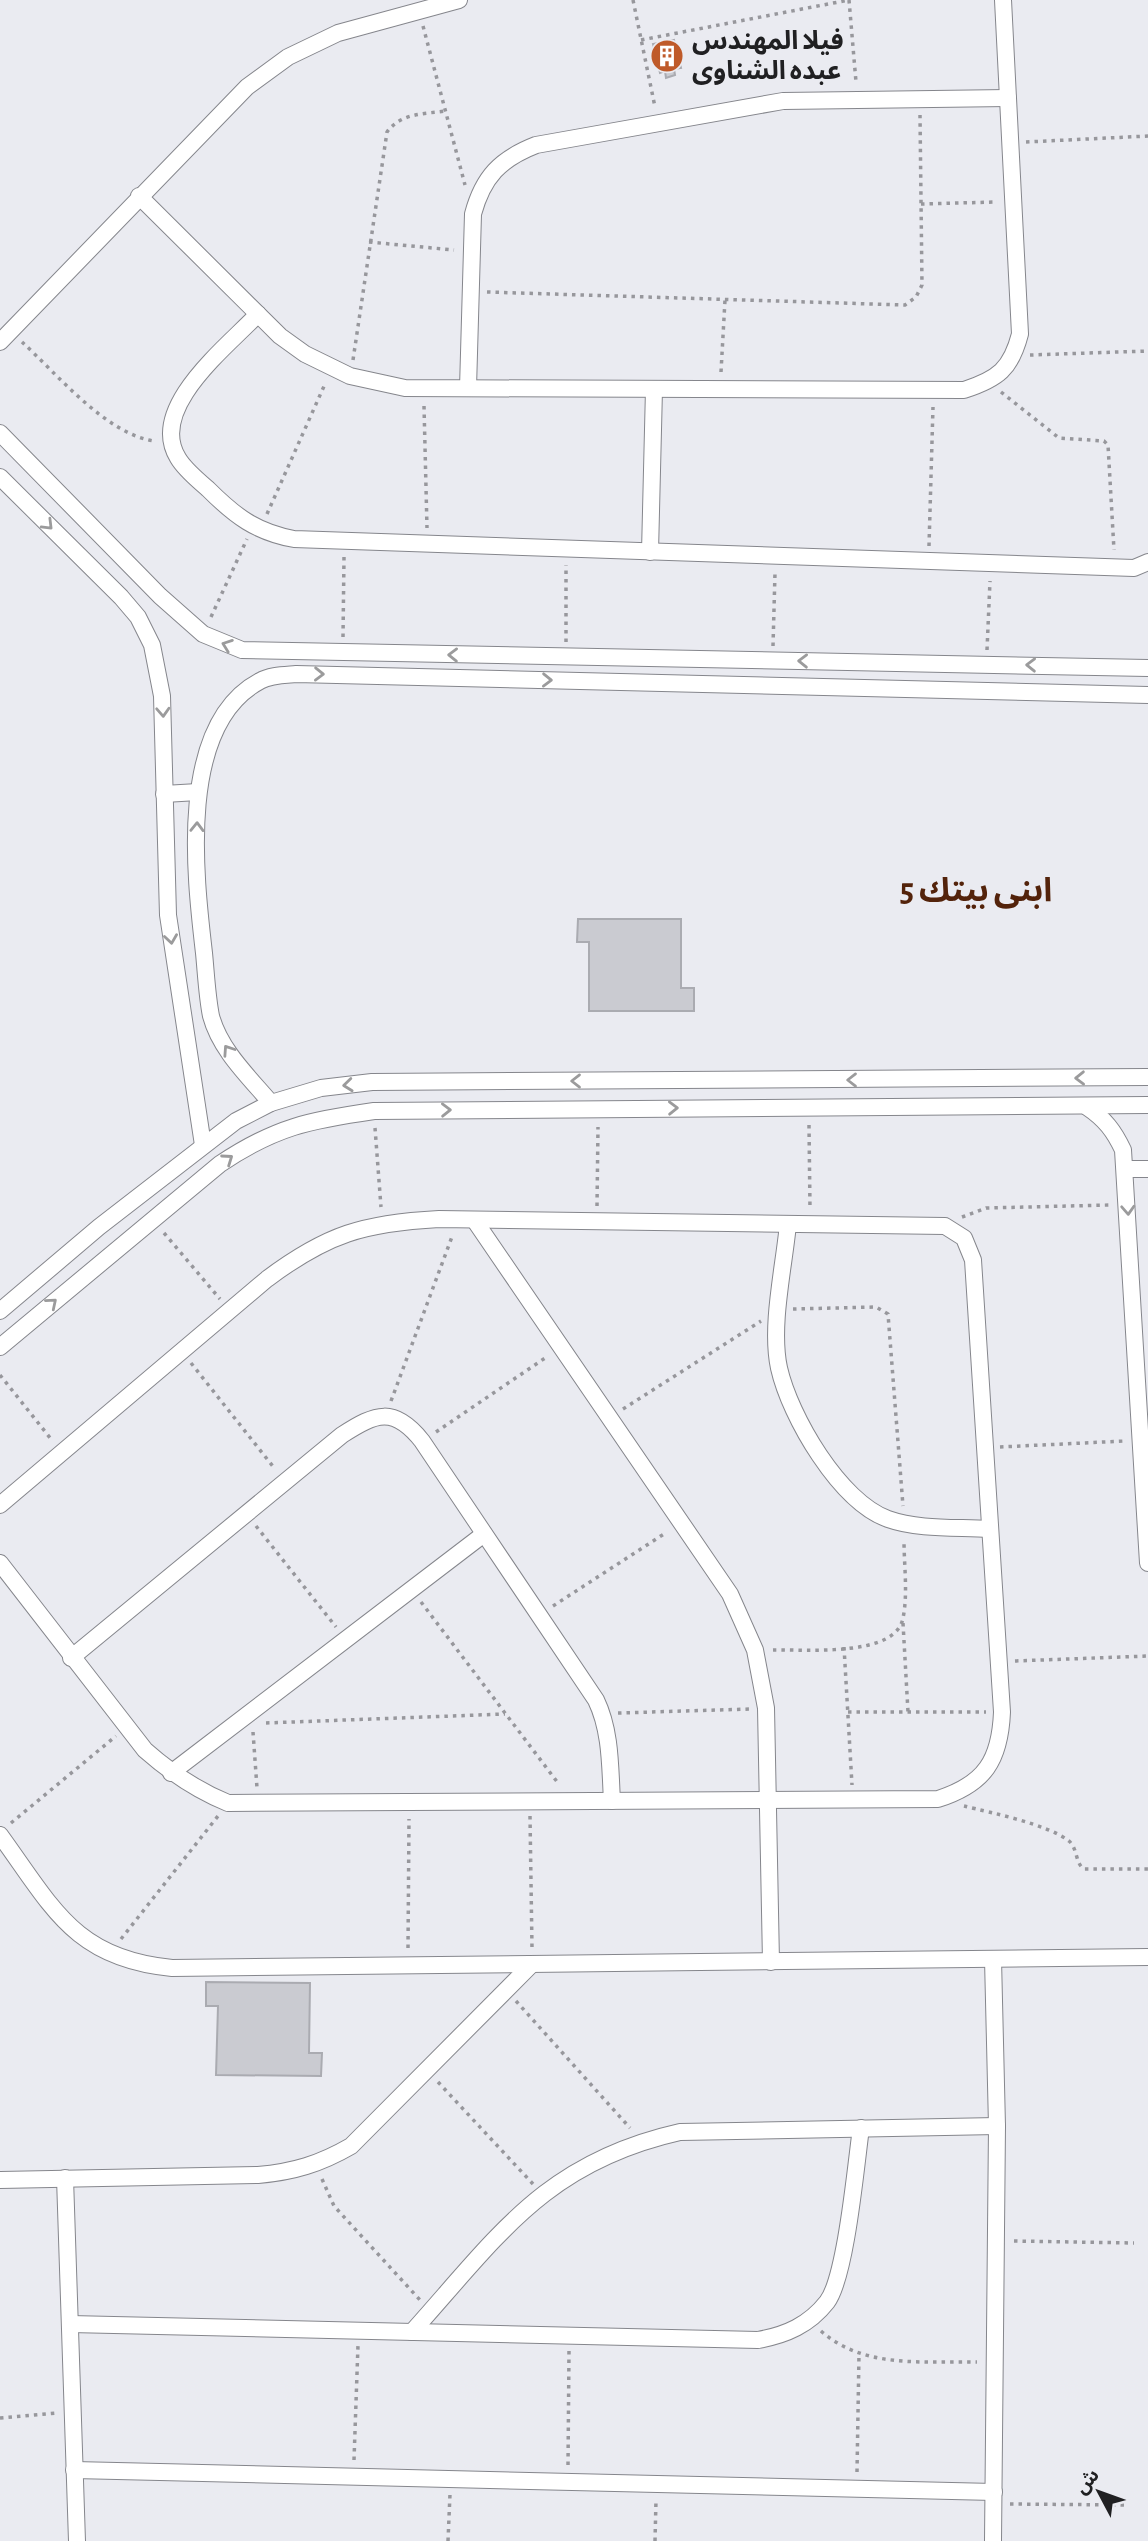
<svg xmlns="http://www.w3.org/2000/svg" width="1148" height="2541" font-family="'Alegreya Sans','Noto Sans Arabic',sans-serif">
  <style>
    .building { fill: #cacbd1; stroke: #aaabb1; stroke-width: 2 }
    .lines { fill: none; stroke-linecap: round; stroke-linejoin: round }
    .street-casing { stroke: #85868c; stroke-width: 18 }
    .path { stroke: #97979c; stroke-width: 3.5; stroke-dasharray: 3.5 5; stroke-linecap: butt }
    .street { stroke: #fff; stroke-width: 16 }
    .oneway { stroke: #9b9b9c }
    .labels { text-anchor: middle; dominant-baseline: central; stroke-width: 7; stroke-linejoin: round; paint-order: stroke }
    .poi-label { font-size: 26px; font-weight: bold; fill: #202022; stroke: #eaebf1; text-anchor: start }
    .district-label { font-size: 33px; font-weight: bold; fill: #53230b; stroke: #eaebf1 }
  </style>
  <rect width="100%" height="100%" fill="#eaebf1"/>
  <g class="building">
    <polygon points="674,40 681,68 674,69 675,75 666,78 665,71 660,73 653,44"/>
    <polygon points="578,919 681,919 681,988 694,988 694,1011 589,1011 589,942 577,942"/>
    <polygon points="206,1982 310,1983 309,2053 322,2053 321,2076 216,2075 218,2006 206,2006"/>
  </g>
  <g class="lines">
    <defs>
      <g id="street">
        <path d="M139 196 280 336 305 354 350 376 405 388 964 390C998 379 1011 369 1020 334L1003 0"/>
        <path d="M258 314C227 347 147 408 178 458 185 470 198 480 208 489 235 516 256 532 294 539L1134 568 1148 562"/>
        <polyline points="0,342 247,87 288,57 338,33 459,0"/>
        <path d="M468 388 473 214C483 177 500 159 536 145L783 101 1008 98"/>
        <polyline points="0,433 160,596 203,634 242,650 1148,668"/>
        <polyline points="0,477 121,597 138,617 152,645 162,696 168,915 203,1145"/>
        <polyline points="650,552 654,389"/>
        <polyline points="164,794 198,792"/>
        <path d="M271 1103C249 1077 220 1050 211 1016 207 996 206 973 204 953 195 876 177 725 260 681 270 675 284 675 296 674L1148 695"/>
        <path d="M1087 1107C1105 1119 1114 1131 1123 1150L1148 1563"/>
        <polyline points="1126,1169 1148,1169"/>
        <polyline points="475,1221 730,1594 755,1650 766,1708 771,1962"/>
        <path d="M788 1224C784 1267 770 1326 779 1368 790 1417 840 1502 888 1519 919 1530 957 1527 989 1529"/>
        <polyline points="0,1311 99,1227 236,1121 271,1103 321,1088 372,1082 1148,1077"/>
        <path d="M0 1347 220 1164C275 1127 310 1120 374 1111L1148 1105"/>
        <path d="M0 1505 267 1279C327 1234 364 1223 439 1219L945 1226 964 1238 973 1260 1002 1712C1000 1760 985 1784 938 1799L228 1803C196 1790 171 1773 145 1750L0 1563"/>
        <path d="M71 1658 342 1435C376 1413 394 1406 422 1441L596 1700C611 1731 610 1767 612 1801"/>
        <polyline points="171,1773 484,1534"/>
        <path d="M0 1835C53 1908 75 1959 172 1968L1148 1957"/>
        <polyline points="65,2178 77,2541"/>
        <path d="M0 2180 258 2175C293 2172 320 2164 351 2146L532 1964"/>
        <path d="M70 2324 758 2340C786 2335 809 2325 827 2302 846 2277 856 2164 861 2128"/>
        <path d="M412 2332C499 2235 546 2162 680 2132L997 2126"/>
        <polyline points="74,2470 994,2492"/>
        <polyline points="993,2541 997,2126 993,1959"/>
      </g>
    </defs>
    <use href="#street" class="street-casing"/>
    <g class="path">
      <polyline points="633,0 655,107"/>
      <polyline points="849,0 856,82"/>
      <polyline points="423,26 465,185"/>
      <polyline points="641,40 849,0"/>
      <polyline points="1026,142 1148,136"/>
      <polyline points="921,204 996,202"/>
      <polyline points="369,242 454,250"/>
      <polyline points="487,292 905,305 916,297 922,285 920,115"/>
      <path d="M22 342C57 374 106 434 154 441"/>
      <polyline points="1030,355 1148,351"/>
      <path d="M353 360 387 132C401 113 423 114 446 111"/>
      <polyline points="721,372 725,300"/>
      <polyline points="1001,392 1059,438 1104,441 1108,445 1114,550"/>
      <polyline points="424,406 427,528"/>
      <polyline points="267,514 325,384"/>
      <polyline points="929,546 933,407"/>
      <polyline points="211,617 247,539"/>
      <polyline points="343,637 344,557"/>
      <polyline points="566,642 566,565"/>
      <polyline points="773,646 775,573"/>
      <polyline points="987,650 990,581"/>
      <polyline points="809,1125 810,1209"/>
      <polyline points="375,1128 381,1207"/>
      <polyline points="597,1206 598,1127"/>
      <polyline points="962,1217 986,1208 1110,1205"/>
      <polyline points="164,1233 220,1299"/>
      <polyline points="793,1309 876,1307 888,1314 903,1506"/>
      <polyline points="191,1363 275,1469"/>
      <polyline points="0,1375 51,1439"/>
      <polyline points="391,1401 453,1234"/>
      <polyline points="623,1409 761,1321"/>
      <polyline points="436,1432 548,1356"/>
      <polyline points="1000,1447 1125,1441"/>
      <polyline points="256,1526 336,1627"/>
      <polyline points="421,1602 558,1783"/>
      <polyline points="553,1606 667,1532"/>
      <polyline points="903,1623 908,1712"/>
      <polyline points="844,1647 852,1785"/>
      <path d="M773 1650C804 1649 896 1658 903 1618 908 1594 904 1565 904 1541"/>
      <polyline points="1015,1661 1148,1656"/>
      <polyline points="848,1712 986,1712"/>
      <polyline points="618,1713 751,1709"/>
      <polyline points="266,1723 505,1714"/>
      <polyline points="253,1732 257,1788"/>
      <path d="M964 1806C992 1813 1047 1824 1069 1841 1078 1849 1075 1863 1084 1869H1148"/>
      <polyline points="530,1816 532,1948"/>
      <polyline points="11,1823 116,1736"/>
      <polyline points="121,1939 218,1816"/>
      <polyline points="408,1948 409,1819"/>
      <polyline points="516,2001 630,2128"/>
      <polyline points="438,2082 533,2184"/>
      <polyline points="322,2179 334,2206 420,2300"/>
      <polyline points="1014,2241 1134,2243"/>
      <path d="M821 2331C864 2369 923 2361 977 2362"/>
      <polyline points="0,2418 57,2413"/>
      <polyline points="354,2460 358,2345"/>
      <polyline points="568,2465 569,2351"/>
      <polyline points="857,2472 859,2354"/>
      <polyline points="1010,2504 1127,2505"/>
      <polyline points="448,2541 450,2494"/>
      <polyline points="655,2541 656,2500"/>
    </g>
    <use href="#street" class="street"/>
  </g>
  <defs><path id="oneway-chevron" d="M-2-3.5L2.5 0L-2 3.5" fill="none" stroke-width="1.6" stroke-linecap="round" stroke-linejoin="round" transform="scale(1.75)"/></defs>
  <g class="oneway">
    <use href="#oneway-chevron" transform="translate(48 525) rotate(45)"/>
    <use href="#oneway-chevron" transform="translate(227 645) rotate(-160)"/>
    <use href="#oneway-chevron" transform="translate(453 655) rotate(-179)"/>
    <use href="#oneway-chevron" transform="translate(803 661) rotate(-179)"/>
    <use href="#oneway-chevron" transform="translate(1031 665) rotate(-179)"/>
    <use href="#oneway-chevron" transform="translate(319 674) rotate(1)"/>
    <use href="#oneway-chevron" transform="translate(547 680) rotate(1)"/>
    <use href="#oneway-chevron" transform="translate(163 712) rotate(87)"/>
    <use href="#oneway-chevron" transform="translate(197 827) rotate(-89)"/>
    <use href="#oneway-chevron" transform="translate(171 939) rotate(82)"/>
    <use href="#oneway-chevron" transform="translate(228 1050) rotate(-124)"/>
    <use href="#oneway-chevron" transform="translate(1080 1078) rotate(179)"/>
    <use href="#oneway-chevron" transform="translate(852 1080) rotate(180)"/>
    <use href="#oneway-chevron" transform="translate(576 1081) rotate(180)"/>
    <use href="#oneway-chevron" transform="translate(348 1085) rotate(174)"/>
    <use href="#oneway-chevron" transform="translate(673 1108) rotate(-1)"/>
    <use href="#oneway-chevron" transform="translate(446 1110) rotate(-1)"/>
    <use href="#oneway-chevron" transform="translate(228 1159) rotate(-35)"/>
    <use href="#oneway-chevron" transform="translate(1128 1210) rotate(87)"/>
    <use href="#oneway-chevron" transform="translate(52 1303) rotate(-40)"/>
  </g>
  <defs>
    <symbol id="building-disc" viewBox="-11 -11 22 22"><circle r="9.5" fill="#bf5a29" stroke="#eaebf1"/><path d="M-4-6H4V6H1V3H-1V6H-4ZM-2.5-4.3h1.7v1.8h-1.7ZM.8-4.3h1.7v1.8H.8ZM-2.5-1h1.7V.8h-1.7ZM.8-1h1.7V.8H.8Z" fill="#fff"/></symbol>
  </defs>
  <g fill-rule="evenodd">
    <use href="#building-disc" x="648" y="37" width="38" height="38"/>
  </g>
  <g class="labels">
    <g class="poi-label">
      <text x="692" y="41">فيلا المهندس<tspan x="692" dy="30">عبده الشناوى</tspan></text>
    </g>
    <g class="district-label">
      <text x="976" y="891">ابنى بيتك 5</text>
    </g>
  </g>
  <g transform="translate(1099 2492) rotate(311)" stroke="#eaebf1" stroke-width="5" paint-order="stroke">
  <path d="M0-5L12 26L0 18L-12 26Z" fill="#202022"/>
  <text y="-10" font-size="19" font-weight="bold" text-anchor="middle" fill="#202022">ش</text>
  </g>
</svg>
